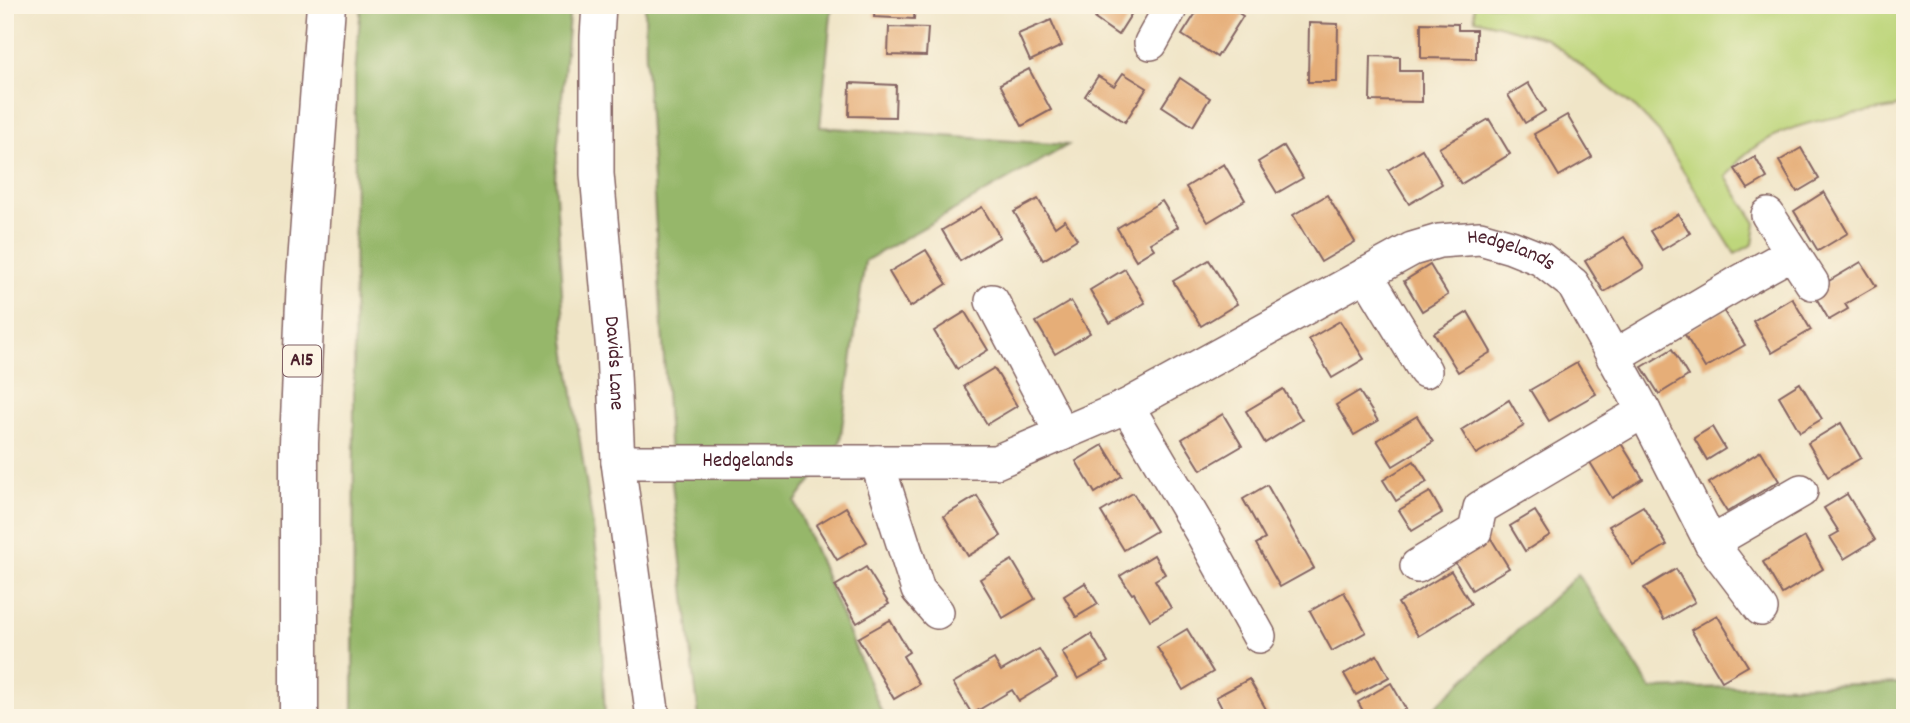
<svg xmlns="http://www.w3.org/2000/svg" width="1910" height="723" font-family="Dekko,sans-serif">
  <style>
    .green { fill: #bed67b; stroke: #847a53; stroke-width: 2 }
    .forest { fill: #96b76b; stroke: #706b4b; stroke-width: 2 }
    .building { fill: #e6ae78 }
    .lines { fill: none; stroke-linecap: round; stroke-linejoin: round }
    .minor-casing { stroke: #846462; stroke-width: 36 }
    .highway-casing { stroke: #846462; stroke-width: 41 }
    .minor { stroke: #fff; stroke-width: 33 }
    .highway { stroke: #fff; stroke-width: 38 }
    .labels { text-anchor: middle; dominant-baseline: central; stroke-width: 6; stroke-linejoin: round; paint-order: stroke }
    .shield { fill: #fcf5e5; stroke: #7f5f63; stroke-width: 2 }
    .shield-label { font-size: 19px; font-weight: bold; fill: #4a1f2b }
    .street-label { font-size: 21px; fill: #4a1f2b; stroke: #fcf5e5 }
  </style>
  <rect width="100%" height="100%" fill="#fcf5e5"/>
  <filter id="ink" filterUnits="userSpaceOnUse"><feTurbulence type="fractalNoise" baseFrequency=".0143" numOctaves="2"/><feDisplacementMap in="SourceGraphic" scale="14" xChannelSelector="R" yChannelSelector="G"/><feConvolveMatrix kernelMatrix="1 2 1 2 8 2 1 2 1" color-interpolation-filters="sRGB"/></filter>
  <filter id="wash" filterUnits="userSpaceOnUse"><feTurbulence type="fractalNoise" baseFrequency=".00686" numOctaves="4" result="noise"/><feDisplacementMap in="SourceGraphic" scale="28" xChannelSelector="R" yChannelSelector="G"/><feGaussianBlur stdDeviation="1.57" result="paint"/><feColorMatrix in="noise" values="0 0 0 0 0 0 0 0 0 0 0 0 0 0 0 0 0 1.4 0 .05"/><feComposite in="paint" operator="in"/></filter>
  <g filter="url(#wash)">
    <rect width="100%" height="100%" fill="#f0e5c7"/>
    <path class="green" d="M1474 5H1905V103L1894 108C1844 116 1789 120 1748 152 1739 159 1733 169 1726 177L1756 223 1753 244 1735 254 1659 132 1637 109 1546 38 1475 19Z"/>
    <g class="forest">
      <polygon points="361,5 570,5 555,178 565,341 599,568 605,718 353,718 355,76"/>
      <polygon points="645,5 832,5 820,127 1068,145 865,261 840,442 795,502 884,718 699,718 671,474 646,66"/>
      <polygon points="1578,574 1651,689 1905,683 1905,718 1423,718"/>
    </g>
    <g id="blocks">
      <g class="building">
        <polygon points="875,5 915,5 914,19 874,17"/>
        <polygon points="1104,5 1137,5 1118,35 1095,19"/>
        <polygon points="1201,5 1226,5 1243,16 1217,57 1182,35"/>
        <polygon points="1051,20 1062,46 1030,61 1018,34"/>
        <polygon points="1309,23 1338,24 1337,82 1308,82"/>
        <polygon points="1421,23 1458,24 1458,30 1476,30 1476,59 1421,58"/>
        <polygon points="889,27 928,28 926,56 888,55"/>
        <polygon points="1371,56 1400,57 1400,71 1422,71 1422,102 1370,101"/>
        <polygon points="1029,69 1051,110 1022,126 1000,84"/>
        <polygon points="1123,73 1147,88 1125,122 1085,96 1098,76 1114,86"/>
        <polygon points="1180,78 1210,98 1193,126 1162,106"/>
        <polygon points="850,83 896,85 895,117 849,116"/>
        <polygon points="1528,83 1545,111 1525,123 1508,95"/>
        <polygon points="1567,115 1592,157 1559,176 1534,134"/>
        <polygon points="1489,119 1510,154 1461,184 1439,148"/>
        <polygon points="1284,146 1303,178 1277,193 1258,162"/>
        <polygon points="1801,148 1819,179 1797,192 1779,161"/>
        <polygon points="1422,149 1442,184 1409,204 1388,170"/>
        <polygon points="1755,157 1767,178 1748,189 1735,169"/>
        <polygon points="1224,164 1245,200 1208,222 1186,187"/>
        <polygon points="1824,192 1848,233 1818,251 1794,211"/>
        <polygon points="1327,195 1355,242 1321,262 1293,215"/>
        <polygon points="1038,199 1055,227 1065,220 1077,239 1043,260 1014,212"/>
        <polygon points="1162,201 1178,227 1150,243 1154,249 1136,260 1117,228"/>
        <polygon points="982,207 1000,237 960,261 942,230"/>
        <polygon points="1678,214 1690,233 1662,250 1650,231"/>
        <polygon points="1624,237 1644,268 1604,292 1585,261"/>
        <polygon points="926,250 947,284 910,307 889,272"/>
        <polygon points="1209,260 1237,304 1201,326 1173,281"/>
        <polygon points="1861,262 1876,286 1845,304 1848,309 1829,320 1812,291"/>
        <polygon points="1430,265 1448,295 1422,311 1404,281"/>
        <polygon points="1125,269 1145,303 1110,323 1090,290"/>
        <polygon points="1792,298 1811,330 1772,353 1753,321"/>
        <polygon points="1071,301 1090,333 1055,354 1036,322"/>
        <polygon points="1723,310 1745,345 1705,368 1684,333"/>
        <polygon points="965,312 988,350 957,369 934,331"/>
        <polygon points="1468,312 1491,352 1458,372 1434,333"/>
        <polygon points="1340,321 1364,359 1332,378 1309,339"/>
        <polygon points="1672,349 1688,376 1659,394 1642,367"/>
        <polygon points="1577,363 1596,394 1549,421 1530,390"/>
        <polygon points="994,368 1017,406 987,424 964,386"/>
        <polygon points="1800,383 1822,419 1800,432 1779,396"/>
        <polygon points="1283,389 1302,420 1265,443 1246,411"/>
        <polygon points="1359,391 1378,421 1354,435 1336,405"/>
        <polygon points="1509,400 1524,426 1476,454 1461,430"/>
        <polygon points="1223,414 1242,446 1201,470 1182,439"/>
        <polygon points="1417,416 1433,442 1393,466 1377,440"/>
        <polygon points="1841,423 1861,458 1828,477 1808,443"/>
        <polygon points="1712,427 1725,449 1707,460 1694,438"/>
        <polygon points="1619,440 1643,479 1612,498 1588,459"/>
        <polygon points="1103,445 1122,476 1095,493 1076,461"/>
        <polygon points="1761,451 1779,481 1727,512 1709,483"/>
        <polygon points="1414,461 1427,482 1396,501 1383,480"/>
        <polygon points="1267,485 1314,568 1280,587 1256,544 1265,539 1243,499"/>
        <polygon points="1430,492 1442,513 1412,531 1399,510"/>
        <polygon points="1133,493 1156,531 1124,550 1101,512"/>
        <polygon points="1847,494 1875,540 1844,559 1830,537 1839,532 1824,508"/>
        <polygon points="977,496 1001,536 968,556 944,516"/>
        <polygon points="1643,506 1667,545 1633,565 1609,526"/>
        <polygon points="846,507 867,542 837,560 816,525"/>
        <polygon points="1535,511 1550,535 1525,551 1510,526"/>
        <polygon points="1490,537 1509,568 1472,590 1453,559"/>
        <polygon points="1805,537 1823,569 1782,594 1763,562"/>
        <polygon points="1154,555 1165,574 1155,580 1171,608 1150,620 1134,593 1132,594 1120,576"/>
        <polygon points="1012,560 1035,599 1003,618 980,579"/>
        <polygon points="866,567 889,604 857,623 835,586"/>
        <polygon points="1676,569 1695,602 1664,620 1644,588"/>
        <polygon points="1451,571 1471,604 1418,636 1398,603"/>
        <polygon points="1085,583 1098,604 1076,617 1064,596"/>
        <polygon points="1344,592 1366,632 1332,651 1310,611"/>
        <polygon points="1717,615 1748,666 1722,681 1691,630"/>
        <polygon points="890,620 909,652 903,656 919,684 894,699 858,638"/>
        <polygon points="1187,629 1213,672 1183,690 1157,647"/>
        <polygon points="1091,634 1108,662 1078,679 1062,652"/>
        <polygon points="1039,649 1057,678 1019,701 1012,690 972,714 953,683 994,659 1001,671"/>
        <polygon points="1377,655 1389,677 1356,695 1344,674"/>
        <polygon points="1249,679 1271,718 1234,718 1233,716 1227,718 1216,697"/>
        <polygon points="1391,683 1406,709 1389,718 1367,718 1358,702"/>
      </g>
    </g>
  </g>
  <g filter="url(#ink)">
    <use href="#blocks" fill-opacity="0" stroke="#846462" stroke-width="2"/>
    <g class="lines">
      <defs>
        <g id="minor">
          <path id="s1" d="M599 5 597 37V174L613 352 618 462 653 718"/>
          <polyline points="1151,43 1172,5"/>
          <polyline points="1768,215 1812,283"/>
          <polyline points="1366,274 1425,371"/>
          <polyline points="992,301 1062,434"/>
          <polyline points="1613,357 1738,283 1792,253"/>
          <polyline points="1127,406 1202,533 1259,636"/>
          <path id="s2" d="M618 462H996L1127 406 1412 249 1439 241 1480 238 1511 247 1541 259 1573 284 1644 411 1711 543 1761 609"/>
          <polyline points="877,462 918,590 937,612"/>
          <polyline points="1711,543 1801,491"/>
          <polyline points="1417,566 1475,531 1480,508 1644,411"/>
        </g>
        <polyline id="highway" points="299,718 299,443 306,277 326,5"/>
      </defs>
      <use href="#minor" class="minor-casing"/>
      <use href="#highway" class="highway-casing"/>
      <use href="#minor" class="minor"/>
      <use href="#highway" class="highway"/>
    </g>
  </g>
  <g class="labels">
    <rect class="shield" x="283" y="345.5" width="38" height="31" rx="5"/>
    <g class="shield-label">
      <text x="302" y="361">A15</text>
    </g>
    <g class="street-label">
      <text stroke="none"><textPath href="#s2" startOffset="948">Hedgelands</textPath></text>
      <text stroke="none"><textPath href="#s1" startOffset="359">Davids Lane</textPath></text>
      <text stroke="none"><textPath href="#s2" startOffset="130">Hedgelands</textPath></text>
    </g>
  </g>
  <rect width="1910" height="723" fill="none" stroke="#fcf5e5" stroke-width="28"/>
</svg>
